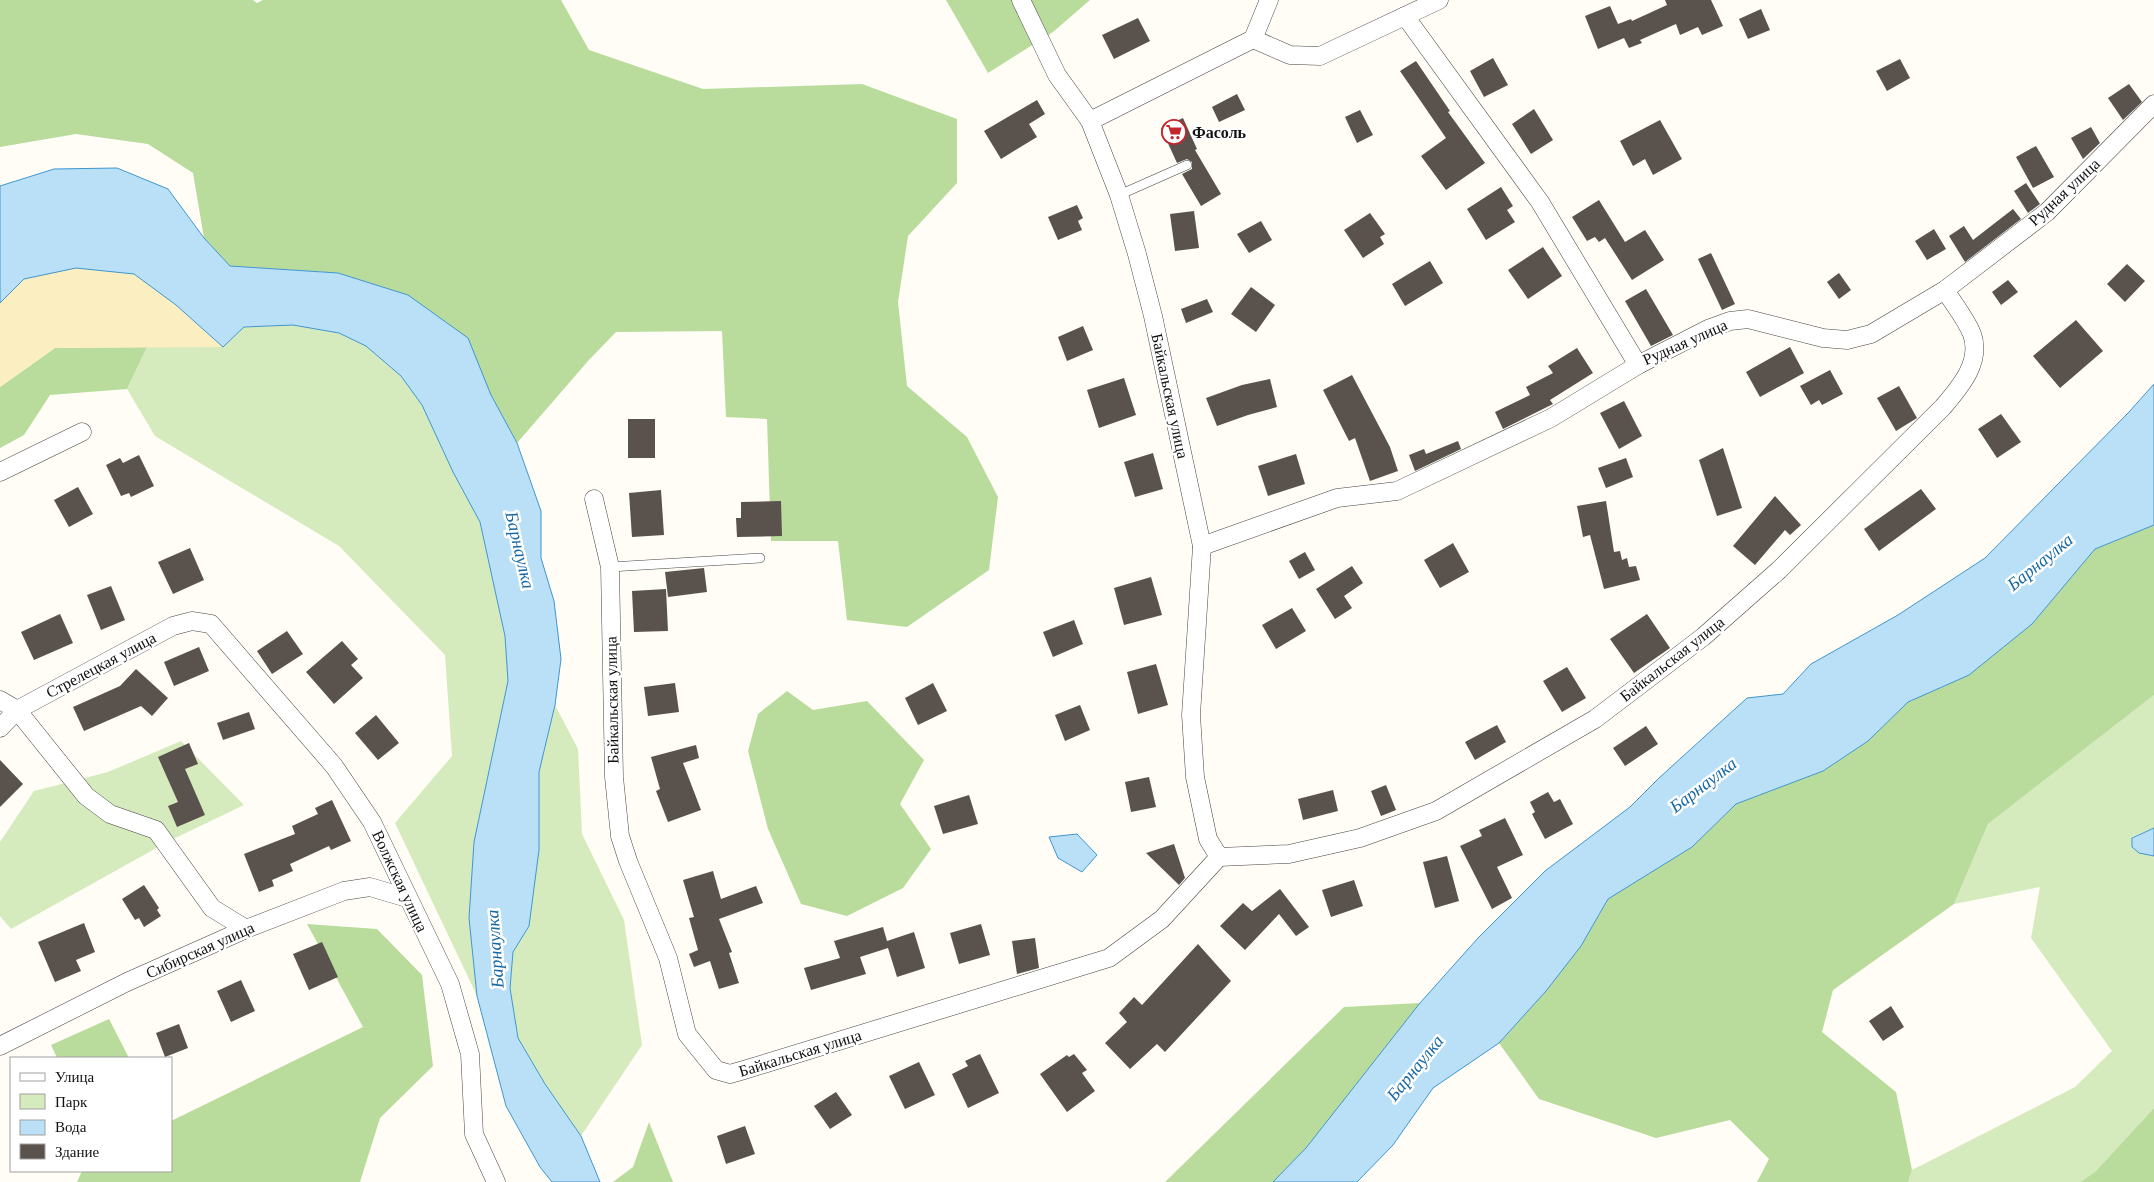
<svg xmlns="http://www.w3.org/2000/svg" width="2154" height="1182" font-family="'Times New Roman',serif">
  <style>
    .green { fill: #d5ebbd }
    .forest { fill: #b9dc9c }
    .sand { fill: #fbeec1 }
    .water { fill: #b9e0f7; stroke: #3f96cf }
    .building { fill: #5a524d }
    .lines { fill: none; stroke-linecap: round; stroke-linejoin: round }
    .lane-casing { stroke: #444; stroke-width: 10 }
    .street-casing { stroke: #444; stroke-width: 19 }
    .lane { stroke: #fff; stroke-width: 9 }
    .street { stroke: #fff; stroke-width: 18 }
    .labels { text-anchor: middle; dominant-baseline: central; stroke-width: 5; stroke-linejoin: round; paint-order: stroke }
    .poi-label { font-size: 16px; font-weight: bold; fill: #111; stroke: #fff; text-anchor: start }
    .street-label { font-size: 16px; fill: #111; stroke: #fff }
    .water-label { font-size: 18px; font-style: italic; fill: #1768a6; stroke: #fff }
  </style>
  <rect width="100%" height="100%" fill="#fffdf5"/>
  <g class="green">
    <polygon points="293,325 339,333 366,345 401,376 422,405 453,472 480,522 505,636 508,681 474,842 469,918 477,996 395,823 452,756 445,655 339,546 155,436 127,389 147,347 223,347 244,327"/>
    <polygon points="2154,695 2154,828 2132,837 2132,847 2139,853 2154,856 2154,1108 2095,1172 2080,1182 1908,1182 1912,1170 2075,1087 2112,1051 2031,938 2040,887 1954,904 1988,824"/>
    <polygon points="555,705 578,749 582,834 624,920 642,1045 581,1136 545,1084 518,1038 510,988 513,952 529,926 539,850 539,772"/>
    <polygon points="181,741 244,805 169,841 11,929 0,916 0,842 34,791 108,772"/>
  </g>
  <g class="forest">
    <polygon points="0,0 253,0 257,3 263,0 561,0 589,50 703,89 862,84 957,119 957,183 908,236 898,302 907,386 967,437 998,497 989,570 907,627 847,620 838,541 771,541 767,419 726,417 722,331 616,332 588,361 517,443 491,395 408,295 338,273 230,266 204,238 193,173 148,144 76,134 0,147"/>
    <polygon points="946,0 1090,0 1053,32 988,73"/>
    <polygon points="147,347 127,389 50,395 24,435 0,448 0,387 55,348"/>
    <polygon points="2154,525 2154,695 1988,824 1954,904 1833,990 1822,1032 1896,1092 1912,1170 1908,1182 1757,1182 1769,1159 1730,1120 1656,1138 1539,1099 1499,1043 1546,991 1581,946 1608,899 1692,847 1736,804 1823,771 1868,741 1908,702 1969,675 2032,624 2095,549"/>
    <polygon points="787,691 813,710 867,701 924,760 900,804 931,849 903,888 847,916 801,904 768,829 748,751 758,714"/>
    <polygon points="307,924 377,929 422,975 433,1066 380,1118 360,1182 77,1182 82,1171 171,1171 171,1121 363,1027"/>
    <polygon points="1420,1003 1306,1148 1273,1182 1165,1182 1344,1007"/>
    <polygon points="109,1019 129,1058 57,1058 51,1045"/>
    <polygon points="2154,1108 2154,1182 2080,1182 2095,1172"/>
    <polygon points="649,1122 673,1182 613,1182 633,1167"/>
  </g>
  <polygon class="sand" points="76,268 134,274 176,305 223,347 55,348 0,387 0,303 24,279"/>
  <g class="water">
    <polygon points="117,168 168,189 204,238 230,266 338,273 408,295 468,338 491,395 517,443 541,511 541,558 554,601 561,659 555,705 539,772 539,850 529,926 513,952 510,988 518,1038 545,1084 581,1136 600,1182 552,1182 540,1167 506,1106 477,996 469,918 474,842 508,681 505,636 480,522 453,472 422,405 401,376 366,346 339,333 293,325 244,327 223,347 176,305 134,274 76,268 24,279 0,303 0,186 54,169"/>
    <polygon points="2154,384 2154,525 2095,549 2032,624 1969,675 1908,702 1868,741 1823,771 1736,804 1692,847 1608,899 1581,946 1546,991 1499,1043 1433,1088 1393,1145 1357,1182 1273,1182 1306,1148 1420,1003 1478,938 1545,871 1630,807 1659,778 1747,698 1783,694 1811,664 1898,615 1985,558 2129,412"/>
    <polygon points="2154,828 2154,856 2139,853 2132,847 2132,838"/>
    <polygon points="1077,834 1097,855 1082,872 1058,858 1049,837"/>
  </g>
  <g class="building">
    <polygon points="1665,0 1711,0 1723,26 1702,35 1698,27 1680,35 1676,24 1640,40 1642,43 1629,48 1624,38 1598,49 1585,16 1610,6 1618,24 1631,19 1632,21 1667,5"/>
    <polygon points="1761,9 1770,30 1748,39 1739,19"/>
    <polygon points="1138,18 1150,41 1114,59 1102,35"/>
    <polygon points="1493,58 1508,85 1484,97 1470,71"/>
    <polygon points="1900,59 1910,78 1887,91 1876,71"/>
    <polygon points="1416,61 1450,111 1448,112 1485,163 1446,190 1421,156 1446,138 1400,71"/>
    <polygon points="2129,84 2142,102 2123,120 2108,98"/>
    <polygon points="1237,94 1245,110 1219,122 1212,107"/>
    <polygon points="1037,100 1045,114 1029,124 1037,137 1001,159 984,131"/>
    <polygon points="1534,109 1553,140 1531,154 1512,124"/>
    <polygon points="1360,110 1373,135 1357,143 1345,117"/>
    <polygon points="1183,118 1197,149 1195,150 1221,194 1201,206 1182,174 1192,169 1192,162 1187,159 1177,163 1161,128"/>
    <polygon points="1660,120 1682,159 1653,175 1645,159 1633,166 1620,141"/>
    <polygon points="2091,127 2100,143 2083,159 2071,138"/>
    <polygon points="2036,146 2054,177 2033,188 2016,157"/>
    <polygon points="2026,183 2040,204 2028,213 2014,191"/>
    <polygon points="1501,187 1513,206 1507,210 1515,222 1486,240 1467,209"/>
    <polygon points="1599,200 1625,242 1645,230 1664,260 1632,280 1605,238 1599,242 1595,237 1587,241 1572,217"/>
    <polygon points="1077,205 1083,218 1078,221 1082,230 1058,240 1048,217"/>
    <polygon points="2013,209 2021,219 1965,262 1949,236 1964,226 1973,240"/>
    <polygon points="1194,211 1199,248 1175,251 1170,214"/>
    <polygon points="1370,213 1385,234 1380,237 1384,244 1363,258 1344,230"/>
    <polygon points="1261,221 1272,240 1249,253 1237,234"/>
    <polygon points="1934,229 1946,249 1927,260 1915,241"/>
    <polygon points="1543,247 1562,276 1528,299 1508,270"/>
    <polygon points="1711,253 1735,304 1722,310 1698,259"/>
    <polygon points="1430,261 1443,283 1405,306 1392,284"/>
    <polygon points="2127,264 2145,281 2125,302 2107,284"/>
    <polygon points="1839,273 1851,290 1839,299 1827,282"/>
    <polygon points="2008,280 2018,292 2001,305 1992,292"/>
    <polygon points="1251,287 1275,305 1256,332 1231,314"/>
    <polygon points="1646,289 1673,335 1651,346 1625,301"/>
    <polygon points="1207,299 1213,312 1186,323 1181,309"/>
    <polygon points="2076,320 2103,351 2060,388 2033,356"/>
    <polygon points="1083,326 1093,350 1067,361 1058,337"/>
    <polygon points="1790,347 1804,373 1760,397 1746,372"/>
    <polygon points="1577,348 1593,373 1550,400 1553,404 1503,429 1495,412 1530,395 1526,387 1553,373 1548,366"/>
    <polygon points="1830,370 1843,394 1822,405 1819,400 1811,405 1800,386"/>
    <polygon points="1352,375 1390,447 1398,471 1370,481 1355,438 1349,441 1323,390"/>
    <polygon points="1124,378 1136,415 1099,428 1087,390"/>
    <polygon points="1270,379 1277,407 1248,415 1217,426 1206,398 1242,385"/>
    <polygon points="1899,386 1917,418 1896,431 1877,398"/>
    <polygon points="1624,401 1642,436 1619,449 1600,413"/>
    <polygon points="2001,414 2021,442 1997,458 1978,429"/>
    <rect x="628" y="419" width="27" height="39"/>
    <polygon points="1458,441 1461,449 1415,471 1409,455 1424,449 1426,454"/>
    <polygon points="1723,448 1742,508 1717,516 1699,460"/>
    <polygon points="1153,453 1163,489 1135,497 1124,462"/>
    <polygon points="1296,454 1305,484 1268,496 1258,466"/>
    <polygon points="139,455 154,486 131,497 129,493 121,496 106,465 120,458 123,463"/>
    <polygon points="1626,458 1633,477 1606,488 1598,468"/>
    <polygon points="78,487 93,514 69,527 54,500"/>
    <polygon points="1921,489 1936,509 1879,551 1864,529"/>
    <polygon points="661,490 664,535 632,537 629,493"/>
    <polygon points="1775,496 1801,525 1790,535 1785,530 1755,565 1733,546"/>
    <polygon points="781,501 782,536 737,537 736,518 741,518 741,502"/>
    <polygon points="1606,501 1614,552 1620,551 1622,560 1627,558 1629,567 1636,566 1640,580 1604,589 1590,535 1583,537 1577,506"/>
    <polygon points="1453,543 1469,572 1440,588 1424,560"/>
    <polygon points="190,548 204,580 173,594 158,562"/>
    <polygon points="1305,552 1315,570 1299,579 1289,561"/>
    <polygon points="1352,566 1363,583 1344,596 1352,608 1335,619 1316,589"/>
    <polygon points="704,568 707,592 668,597 665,572"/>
    <polygon points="1151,577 1162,615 1124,625 1114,588"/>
    <polygon points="111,586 125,620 101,630 87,595"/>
    <polygon points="666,589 668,631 634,632 632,591"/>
    <polygon points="1292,608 1306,631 1276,649 1262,625"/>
    <polygon points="60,614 73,643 34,660 21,632"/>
    <polygon points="1647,614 1670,648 1634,673 1610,639"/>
    <polygon points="1074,620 1083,644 1053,657 1043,632"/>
    <polygon points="287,631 303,654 272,674 257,651"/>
    <polygon points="342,641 358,659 351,665 363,678 334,704 306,672"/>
    <polygon points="199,647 209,671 174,686 164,662"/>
    <polygon points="1156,664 1168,705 1138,714 1127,672"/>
    <polygon points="1567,667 1586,698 1562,712 1543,681"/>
    <polygon points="136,669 168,698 152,716 141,706 84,731 73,707 120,686"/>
    <polygon points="675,683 679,712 648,716 644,687"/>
    <polygon points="933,683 947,711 918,725 905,698"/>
    <polygon points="1080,705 1090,730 1065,741 1055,715"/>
    <polygon points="249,712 255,729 223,740 217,723"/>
    <polygon points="376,715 399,743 378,760 355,733"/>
    <polygon points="1497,725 1506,742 1475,760 1465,742"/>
    <polygon points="1646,726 1658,744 1625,766 1613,748"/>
    <polygon points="189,743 198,764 185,769 205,815 177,827 168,806 178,802 158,757"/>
    <polygon points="696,745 699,758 683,763 701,810 668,822 656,791 660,789 651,757"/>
    <polygon points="0,760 23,784 0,807"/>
    <polygon points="1149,777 1156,807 1131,812 1125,782"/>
    <polygon points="1386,785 1396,810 1381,816 1371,791"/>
    <polygon points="1333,790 1338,811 1303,820 1298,799"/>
    <polygon points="1548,792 1554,802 1560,799 1573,824 1545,839 1532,814 1535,812 1530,802"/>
    <polygon points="969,795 978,824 943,834 934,806"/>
    <polygon points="332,800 351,841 331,850 329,846 290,864 293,871 272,880 274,886 259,892 244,854 295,834 292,826 318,814 315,808"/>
    <polygon points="1505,818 1523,855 1497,867 1512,898 1492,909 1460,846 1482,836 1479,830"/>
    <polygon points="1174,844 1185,878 1179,885 1146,853"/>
    <polygon points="1447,856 1459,901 1435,908 1423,862"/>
    <polygon points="713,871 721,899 756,886 763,903 719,919 732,952 729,953 739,983 719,989 710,961 694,967 689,954 698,950 689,918 694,917 683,880"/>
    <polygon points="1354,880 1363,906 1331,917 1322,890"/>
    <polygon points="144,885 159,908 157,910 161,916 144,927 139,918 135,920 122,899"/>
    <polygon points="1280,889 1309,927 1296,936 1279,914 1245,950 1220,926 1243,903 1252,911"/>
    <polygon points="84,923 95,952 76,960 81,971 55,982 38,942"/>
    <polygon points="981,924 990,955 959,964 950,933"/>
    <polygon points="883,927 887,941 914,932 925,968 897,977 888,948 860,957 866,974 811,990 804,968 840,958 834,941"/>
    <polygon points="1035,938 1039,968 1017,974 1012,941"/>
    <polygon points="322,942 338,977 309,990 293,954"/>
    <polygon points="1198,944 1231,981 1165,1052 1157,1044 1130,1069 1105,1043 1127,1022 1119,1013 1134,997 1142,1005"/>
    <polygon points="241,980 255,1011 231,1022 217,991"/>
    <polygon points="1891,1006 1904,1027 1883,1041 1869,1021"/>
    <polygon points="179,1024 188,1048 165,1057 156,1033"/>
    <polygon points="980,1054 999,1093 968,1108 952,1074 968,1066 965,1061"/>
    <polygon points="1074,1054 1087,1070 1082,1073 1095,1091 1067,1112 1040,1074 1067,1055 1069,1057"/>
    <polygon points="919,1062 935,1095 905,1109 889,1076"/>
    <polygon points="836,1092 852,1115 830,1129 814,1106"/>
    <polygon points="745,1126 755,1154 726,1164 717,1136"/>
  </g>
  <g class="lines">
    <defs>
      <g id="lane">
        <polyline points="1119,195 1187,165"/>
        <polyline points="610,567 760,558"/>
      </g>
      <g id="street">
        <path d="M1021 0 1057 75 1090 121 1119 195 1137 254 1153 316 1202 546 1191 715 1195 777 1208 839 1219 857 1289 854 1360 838 1436 811 1595 719 1703 637 1779 570 1943 407C1960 387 1982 362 1972 334 1966 319 1953 303 1945 290"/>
        <polyline points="1405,16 1540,202 1638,365"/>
        <polyline points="1253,39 1290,55 1320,56 1439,0"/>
        <polyline points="1090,121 1253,39 1269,0"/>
        <polyline points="0,472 82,432"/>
        <polyline points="594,499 610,567 614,777 620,836 628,861 668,958 687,1034 716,1070 730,1074 744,1070 1109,958 1162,919 1219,857"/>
        <polyline points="1202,546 1337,498 1397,491 1551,418 1638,365 1708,329 1730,321 1748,319 1823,338 1847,340 1871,334 1945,290 2047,212 2154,104"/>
        <polyline points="0,700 17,710 86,796 110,814 156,830 212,908 246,929"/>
        <polyline points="0,728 17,710 173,626 192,621 211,624 334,766 372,822 450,984 470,1054 474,1134 496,1182"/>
        <polyline points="0,1046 127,982 246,929 344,891 370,887 407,898"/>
      </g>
    </defs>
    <use href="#lane" class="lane-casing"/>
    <use href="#street" class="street-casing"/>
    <use href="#lane" class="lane"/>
    <use href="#street" class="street"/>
  </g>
  <defs>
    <symbol id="supermarket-ring" viewBox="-11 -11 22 22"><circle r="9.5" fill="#fff" stroke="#c4262e" stroke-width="1.5"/><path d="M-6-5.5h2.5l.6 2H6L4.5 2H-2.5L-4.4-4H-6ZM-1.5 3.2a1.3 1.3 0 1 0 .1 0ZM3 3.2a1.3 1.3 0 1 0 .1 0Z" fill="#c4262e"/></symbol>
  </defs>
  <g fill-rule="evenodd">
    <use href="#supermarket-ring" x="1160" y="118" width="28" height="28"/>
  </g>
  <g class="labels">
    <g class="poi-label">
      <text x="1192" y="132">Фасоль</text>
    </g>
    <g class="street-label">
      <text transform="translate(2064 192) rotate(-43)">Рудная улица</text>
      <text transform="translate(1685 342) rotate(-24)">Рудная улица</text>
      <text transform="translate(1170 396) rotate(78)">Байкальская улица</text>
      <text transform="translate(1672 659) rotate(-38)">Байкальская улица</text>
      <text transform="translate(101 665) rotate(-28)">Стрелецкая улица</text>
      <text transform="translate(612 700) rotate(-91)">Байкальская улица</text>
      <text transform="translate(400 881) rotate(65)">Волжская улица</text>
      <text transform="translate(200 950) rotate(-24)">Сибирская улица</text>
      <text transform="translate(800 1053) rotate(-17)">Байкальская улица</text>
    </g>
    <g class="water-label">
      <text transform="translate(520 550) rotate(77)">Барнаулка</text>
      <text transform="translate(2040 562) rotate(-39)">Барнаулка</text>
      <text transform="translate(1703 785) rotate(-37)">Барнаулка</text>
      <text transform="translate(495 949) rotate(-94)">Барнаулка</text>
      <text transform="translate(1415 1068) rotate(-51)">Барнаулка</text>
    </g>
  </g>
  <rect x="10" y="1057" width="162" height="115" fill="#ffffff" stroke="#a0a0a0"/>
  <rect x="20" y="1073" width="25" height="8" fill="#ffffff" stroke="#a0a0a0"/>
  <text x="55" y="1082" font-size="15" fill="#111111">Улица</text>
  <rect x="20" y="1094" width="25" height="15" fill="#d5ebbd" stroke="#a0a0a0"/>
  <text x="55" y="1107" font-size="15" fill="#111111">Парк</text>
  <rect x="20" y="1120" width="25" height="15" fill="#b9e0f7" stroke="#a0a0a0"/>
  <text x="55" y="1132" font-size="15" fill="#111111">Вода</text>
  <rect x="20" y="1144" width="25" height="15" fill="#5a524d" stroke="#a0a0a0"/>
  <text x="55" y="1157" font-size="15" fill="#111111">Здание</text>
</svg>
